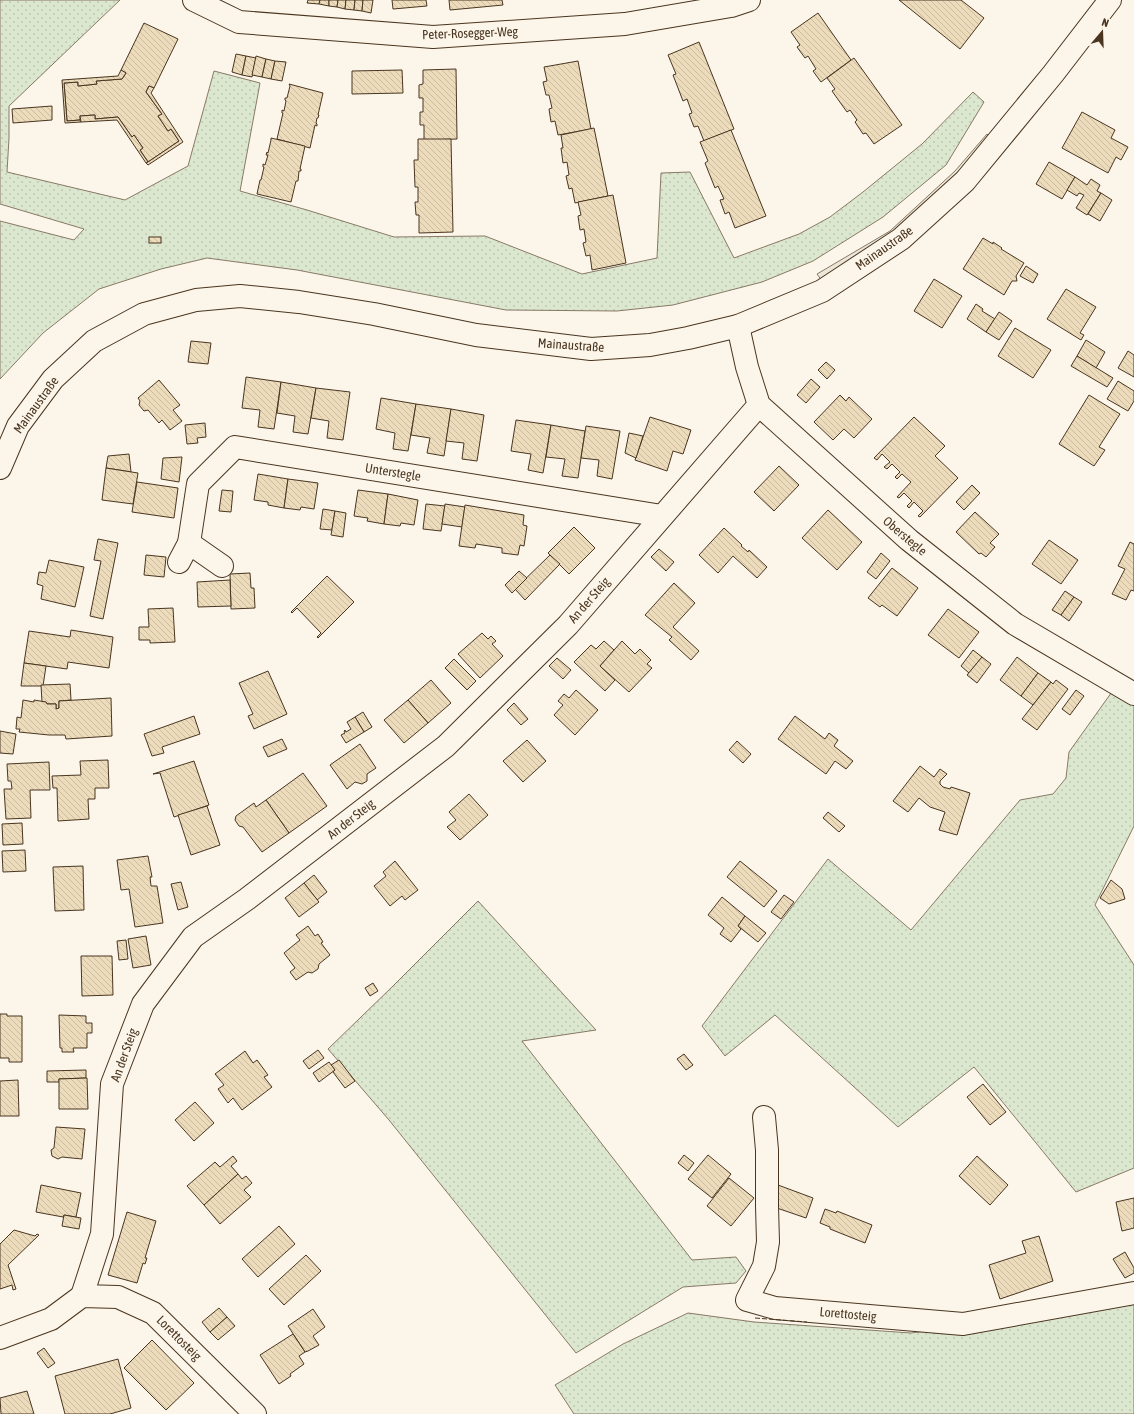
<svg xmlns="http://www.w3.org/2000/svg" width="1134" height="1414" font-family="'Asap Condensed',sans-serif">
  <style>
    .green { fill: url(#green-dots); stroke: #887966 }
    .parking { fill: #ede7d9; stroke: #887966 }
    .building { fill: url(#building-back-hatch); stroke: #4a3520 }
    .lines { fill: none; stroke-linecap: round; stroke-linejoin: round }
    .minor-casing { stroke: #4a3520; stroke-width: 24 }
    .major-casing { stroke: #4a3520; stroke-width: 24 }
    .minor { stroke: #fbf6e9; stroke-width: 22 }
    .major { stroke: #fbf6e9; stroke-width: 22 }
    .fence { stroke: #4a3520; stroke-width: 1; stroke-dasharray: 5 2; stroke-linecap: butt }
    .labels { text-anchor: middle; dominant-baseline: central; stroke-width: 3; stroke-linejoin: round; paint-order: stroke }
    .street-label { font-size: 13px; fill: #4a3520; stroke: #fbf6e9 }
  </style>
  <defs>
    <pattern id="green-dots" width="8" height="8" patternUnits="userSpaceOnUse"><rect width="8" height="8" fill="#dce7d0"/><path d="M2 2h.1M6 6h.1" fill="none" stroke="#bec7b2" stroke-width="1.8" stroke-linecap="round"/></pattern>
    <pattern id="building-back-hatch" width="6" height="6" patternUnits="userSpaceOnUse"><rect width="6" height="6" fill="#ecdcbc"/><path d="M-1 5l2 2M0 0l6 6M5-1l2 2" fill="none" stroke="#ccbda1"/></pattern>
  </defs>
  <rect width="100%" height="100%" fill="#fbf6e9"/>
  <g class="green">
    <polygon points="0,0 120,0 9,106 9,138 7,172 125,200 188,166 214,71 260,83 240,191 307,210 394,237 485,236 582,274 657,258 661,173 690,172 734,258 799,234 830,217 863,192 922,144 973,92 984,102 946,165 883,217 813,261 762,282 673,305 617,311 506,310 297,270 207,258 161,269 99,289 43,333 0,379 0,221 74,240 84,229 0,204"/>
    <polygon points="1114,689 1134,703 1134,826 1095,905 1134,965 1134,1168 1076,1192 974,1067 898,1127 775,1015 725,1056 702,1026 828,859 911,930 1020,800 1053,794 1066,778 1069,752"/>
    <polygon points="478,901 596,1030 522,1041 692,1260 736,1257 746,1271 736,1283 683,1287 576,1353 389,1120 328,1049 393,986"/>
    <polygon points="1134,1303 1134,1414 574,1414 555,1385 623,1344 688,1313 754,1322 911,1333"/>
  </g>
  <polygon class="parking" points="987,134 992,138 959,175 894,235 822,281 817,274 890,231 955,171"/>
  <g class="building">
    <polygon points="308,0 320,0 319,4 307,3"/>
    <polygon points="320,0 329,0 329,6 319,4"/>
    <polygon points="329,0 338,0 337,7 329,6"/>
    <polygon points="338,0 346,0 345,9 337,7"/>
    <polygon points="346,0 355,0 354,10 345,9"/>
    <polygon points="355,0 363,0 362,11 354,10"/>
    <polygon points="363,0 373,0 371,13 362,11"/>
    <polygon points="392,0 426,0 427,6 393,9"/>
    <polygon points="449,0 502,0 503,5 450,10"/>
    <polygon points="899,0 961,0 984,18 960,49"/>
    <polygon points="818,13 851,60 821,82 813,71 816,69 808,56 805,58 797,47 800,45 791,32"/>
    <polygon points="144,23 178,39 154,88 149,86 146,92 162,114 158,116 168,131 171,129 179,141 148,162 140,150 143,148 134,135 132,137 118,117 95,119 95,115 80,116 80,120 67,121 64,83 78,82 78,86 97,84 96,81 122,79 126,73 121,70"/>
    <polygon points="699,42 734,129 704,141 698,126 694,127 689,114 692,113 687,99 683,101 673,75 676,74 668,55"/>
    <polygon points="236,54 246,56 242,75 232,72"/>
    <polygon points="246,56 256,58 252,77 242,75"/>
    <polygon points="256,56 266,59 262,77 252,75"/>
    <polygon points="854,58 902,125 874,144 866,133 863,134 855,122 857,120 850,110 847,112 832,91 835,89 827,78"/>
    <polygon points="266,59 275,61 271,79 262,77"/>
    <polygon points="275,61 286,62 282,81 271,79"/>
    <polygon points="578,61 591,129 558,135 555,121 551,122 549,109 552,108 549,95 546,95 543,82 547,81 544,67"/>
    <polygon points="456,69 457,139 424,140 424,125 420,125 420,112 423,112 423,98 419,98 419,85 423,84 423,70"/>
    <polygon points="121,70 126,73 122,79 96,81 97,84 78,86 78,82 64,83 67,121 80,120 81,122 65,123 62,80 118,76"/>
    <polygon points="402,70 403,93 352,94 352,71"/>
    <polygon points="289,84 323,93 318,115 319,115 318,118 317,118 316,123 317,124 317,126 315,125 310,148 277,139 283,113 282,113 282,110 284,111 286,101 285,100 285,98 287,98 290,86"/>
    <polygon points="149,86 154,88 151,93 183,142 148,165 146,163 148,162 179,141 171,129 168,131 158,116 162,114 146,92"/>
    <polygon points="52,106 52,120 13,123 12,109"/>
    <polygon points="1082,112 1115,130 1111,138 1128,147 1121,160 1116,157 1108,173 1062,148"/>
    <polygon points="95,115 95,119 118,117 132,137 134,135 143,148 140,150 148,162 146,163 117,120 81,122 80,116"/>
    <polygon points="594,128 608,196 575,203 572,188 569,189 566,176 569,175 567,162 563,163 561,148 563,148 561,135"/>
    <polygon points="731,130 766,216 735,228 729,212 725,214 720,200 724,199 718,186 715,188 705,163 708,161 700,142"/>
    <polygon points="271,138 305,146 300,169 301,169 301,171 299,171 298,181 296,181 291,202 257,194 260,180 261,180 264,167 263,167 263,164 265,165 268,155 266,155 267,152 268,153 271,140"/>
    <polygon points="418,139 451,139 453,232 419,233 419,215 416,215 415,202 418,202 418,187 415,187 414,160 418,160"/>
    <polygon points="1049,162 1075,177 1062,199 1036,184"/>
    <polygon points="1075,177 1087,185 1091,179 1100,185 1097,191 1101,193 1087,215 1076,208 1084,195 1079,193 1077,196 1067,190"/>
    <polygon points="1101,193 1112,200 1100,221 1088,214"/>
    <polygon points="613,195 626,263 592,270 590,255 586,256 583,243 586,242 584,229 580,230 578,216 581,215 578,202"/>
    <rect x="149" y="237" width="12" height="6"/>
    <polygon points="983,238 993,244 993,242 1002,248 1001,249 1024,263 1016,276 1017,281 1012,281 1004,295 963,269"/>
    <polygon points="1026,266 1038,274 1033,283 1020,276"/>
    <polygon points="934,279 962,296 942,328 914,311"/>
    <polygon points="1066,289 1096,307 1080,333 1084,335 1081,340 1047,319"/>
    <polygon points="976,304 983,309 982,311 995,319 986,332 967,319"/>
    <polygon points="999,312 1012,321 999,340 986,332"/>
    <polygon points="1015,328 1051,350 1033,378 998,356"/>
    <polygon points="1086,340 1105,352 1096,368 1077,356"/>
    <polygon points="191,341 211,343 208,364 188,362"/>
    <polygon points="1128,351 1134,355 1134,377 1118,368"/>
    <polygon points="1077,356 1113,378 1107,387 1071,366"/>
    <polygon points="826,362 835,370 827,379 818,370"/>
    <polygon points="246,377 281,382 274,429 258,427 260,410 242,408"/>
    <polygon points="811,379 820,387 806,403 797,395"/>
    <polygon points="159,380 180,405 173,410 182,421 170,430 162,420 159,423 148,410 144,411 139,405 140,401 138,398"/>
    <polygon points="1118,381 1134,391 1134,401 1128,411 1107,399"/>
    <polygon points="281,382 316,388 308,434 293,432 295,416 277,413"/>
    <polygon points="316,388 350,392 343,440 327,438 329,421 311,418"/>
    <polygon points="840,395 846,401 849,397 872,419 854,438 844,429 833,440 814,422"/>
    <polygon points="1089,395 1120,414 1099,447 1105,450 1094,466 1059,444"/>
    <polygon points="381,398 416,404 408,451 393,449 395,433 376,429"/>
    <polygon points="416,404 451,409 444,456 427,453 430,438 411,435"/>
    <polygon points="451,409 484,415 477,461 462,459 464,443 446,441"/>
    <polygon points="650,417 691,430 683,454 673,451 667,471 635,460"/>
    <polygon points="914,417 945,446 935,456 958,478 920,517 918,516 923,511 914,502 909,508 907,506 912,501 904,493 899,498 897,497 911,482 902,474 897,479 895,477 900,472 892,464 887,469 884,467 890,462 882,454 877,460 874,458"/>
    <polygon points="516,420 551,425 543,473 528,470 531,454 511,451"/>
    <polygon points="205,423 206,437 197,438 198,443 187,444 185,425"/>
    <polygon points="551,425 585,431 578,478 562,476 565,459 546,457"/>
    <polygon points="586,426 620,431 612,479 597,476 599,460 581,458"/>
    <polygon points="629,433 643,436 636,458 625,453"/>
    <polygon points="129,454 131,472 106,468 108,456"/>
    <polygon points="182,457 179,482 161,479 163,458"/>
    <polygon points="779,466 799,485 774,511 754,492"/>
    <polygon points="106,468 138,473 133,504 102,500"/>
    <polygon points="258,474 288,479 284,508 268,505 268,502 254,500"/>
    <polygon points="288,479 318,483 314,509 301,507 300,510 284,508"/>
    <polygon points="137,482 178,488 174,518 132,512"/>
    <polygon points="972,485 980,493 964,510 956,502"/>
    <polygon points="222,490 233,491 231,512 219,511"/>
    <polygon points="358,490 388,494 384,524 367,521 368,518 354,516"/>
    <polygon points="388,494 418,500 414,525 401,523 400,526 384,524"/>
    <polygon points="426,504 445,506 441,531 423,529"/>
    <polygon points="445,504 465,507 462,527 442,524"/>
    <polygon points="465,505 524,515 523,525 527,526 524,546 520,545 518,555 502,553 502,548 476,544 475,548 459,546"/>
    <polygon points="323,509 335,511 332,530 320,529"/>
    <polygon points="828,510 862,542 837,570 802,538"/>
    <polygon points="335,511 346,513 343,537 331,535"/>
    <polygon points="975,512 999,534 990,543 995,547 986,557 981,553 979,554 956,532"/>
    <polygon points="574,527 595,548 569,574 548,553"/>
    <polygon points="724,528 742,545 741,546 748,552 749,550 767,567 757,578 733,556 718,573 699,555"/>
    <polygon points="98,539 118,543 103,619 90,616 101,561 94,560"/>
    <polygon points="1049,540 1078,560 1061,584 1032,564"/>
    <polygon points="1130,542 1134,544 1134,591 1131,590 1126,600 1112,594 1125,569 1118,566"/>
    <polygon points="659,549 674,562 666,571 651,557"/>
    <polygon points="881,553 890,561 876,579 867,572"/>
    <polygon points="146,555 166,557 164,577 144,575"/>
    <polygon points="550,555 560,564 525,600 515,589"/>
    <polygon points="49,560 84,567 75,607 41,599 43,586 37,584 39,572 46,573"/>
    <polygon points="892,568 918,588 897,616 882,605 880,607 868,598"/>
    <polygon points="519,571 527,578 512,593 505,585"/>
    <polygon points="250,573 251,588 254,588 255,608 231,609 230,574"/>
    <polygon points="327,576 354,602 318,638 317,637 321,633 297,608 292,613 291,612"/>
    <polygon points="230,580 231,606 198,607 197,582"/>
    <polygon points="674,583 695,603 673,627 699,651 691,660 669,640 672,637 645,615"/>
    <polygon points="1065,591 1074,597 1061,615 1052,610"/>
    <polygon points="1074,597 1082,602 1069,621 1061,615"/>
    <polygon points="173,608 175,642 150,643 150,640 139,640 139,627 149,627 148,609"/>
    <polygon points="948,609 979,632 959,658 928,635"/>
    <polygon points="71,630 113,637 109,668 68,662 67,669 24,663 29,631 70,637"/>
    <polygon points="482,633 488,639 491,636 496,641 492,644 503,656 480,678 458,654"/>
    <polygon points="604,641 614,650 600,666 615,680 605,691 574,662 591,645 596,649"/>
    <polygon points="622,641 635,654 640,649 651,660 647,664 652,668 629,692 600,666"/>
    <polygon points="973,650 982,657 969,673 961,666"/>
    <polygon points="982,657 991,664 977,683 967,675"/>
    <polygon points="1017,657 1038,673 1021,696 1000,680"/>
    <polygon points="557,658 571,670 563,679 549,666"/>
    <polygon points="454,659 476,681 467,690 445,668"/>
    <polygon points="24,663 46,666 43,686 21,686"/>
    <polygon points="268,671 287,714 254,729 248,716 253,714 239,683"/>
    <polygon points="1038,673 1051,682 1033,705 1021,696"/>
    <polygon points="431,680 451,703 428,723 408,700"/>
    <polygon points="1056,680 1068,689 1037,730 1022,719 1051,682 1053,684"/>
    <polygon points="70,684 71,700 59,701 59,708 56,709 56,704 47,704 46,702 42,702 41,685"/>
    <polygon points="576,690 598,710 575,735 554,715 563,705 558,701 564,694 569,698"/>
    <polygon points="1076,690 1084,696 1070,715 1062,709"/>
    <polygon points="111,698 112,736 66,739 65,735 49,735 19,732 20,729 16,729 17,717 21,718 23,700 34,702 34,700 46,702 47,704 56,704 56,709 59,708 59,701"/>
    <polygon points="408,700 428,723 404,743 384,720"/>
    <polygon points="514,703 528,719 521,725 507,710"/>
    <polygon points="363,712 372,727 364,732 355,717"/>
    <polygon points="194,716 200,734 162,747 164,753 152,756 144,734"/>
    <polygon points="795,716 825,739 829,733 838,740 834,746 853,761 846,769 835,761 826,774 778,739"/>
    <polygon points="355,717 364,732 346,743 341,735 345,733 344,731 345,730 346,732 351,729 347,722"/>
    <polygon points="0,731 16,734 13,754 0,753"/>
    <polygon points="282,739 287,749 268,757 263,747"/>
    <polygon points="527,740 546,761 523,782 503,761"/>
    <polygon points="737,741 751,754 743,763 729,750"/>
    <polygon points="360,744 376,768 367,774 367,781 362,784 355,782 347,789 330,765"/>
    <polygon points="108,760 109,788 95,788 95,799 88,799 89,819 58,821 57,788 53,788 52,776 81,775 80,761"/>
    <polygon points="194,761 209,805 174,817 160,773 153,774"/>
    <polygon points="49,762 50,790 30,790 31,818 6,819 4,789 12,789 11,781 8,781 7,764"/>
    <polygon points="920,766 934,777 940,769 947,774 940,781 940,784 943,787 950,789 951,787 970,793 957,835 939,830 945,812 930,807 919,798 908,812 893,801"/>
    <polygon points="303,773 327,806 289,833 266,800"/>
    <polygon points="469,794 488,815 460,840 447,827 456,820 449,812"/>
    <polygon points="266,800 289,833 262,852 243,827 239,826 235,820 236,816 254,803 256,807"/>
    <polygon points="207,806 220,845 191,855 178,815"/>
    <polygon points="828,812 845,826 839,832 823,818"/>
    <polygon points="22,823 23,844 3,845 2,824"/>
    <polygon points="25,850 26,871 3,872 2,851"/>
    <polygon points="148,856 152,877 150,877 151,886 157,886 163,923 135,927 129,889 121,890 117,860"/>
    <polygon points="395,861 418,890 405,900 402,896 390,906 374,886 386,876 383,872"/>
    <polygon points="740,861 777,891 764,907 727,877"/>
    <polygon points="83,866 84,910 55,911 53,867"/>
    <polygon points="314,875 327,892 317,900 304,883"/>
    <polygon points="1111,880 1122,889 1125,899 1109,904 1100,898"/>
    <polygon points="181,882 188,907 178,910 171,884"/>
    <polygon points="304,883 319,902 299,917 285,898"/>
    <polygon points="784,895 794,902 781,919 771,912"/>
    <polygon points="722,897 745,916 738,926 741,929 731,942 720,934 724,928 708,915"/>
    <polygon points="745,916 766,933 758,942 738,926"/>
    <polygon points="308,926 315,936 318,934 323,942 321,943 330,955 319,964 318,969 312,973 308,972 296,980 290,972 295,968 284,953 300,940 296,935"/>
    <polygon points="146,936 151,965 133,968 128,939"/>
    <polygon points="126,940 128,959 119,960 117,941"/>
    <polygon points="81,956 112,956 113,995 82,996"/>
    <polygon points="373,983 378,991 370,996 365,988"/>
    <polygon points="0,1014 7,1014 7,1016 22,1016 22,1062 9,1062 9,1058 0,1058"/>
    <polygon points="59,1015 86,1016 86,1023 92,1023 92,1033 87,1033 87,1048 73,1048 74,1052 62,1052 62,1048 60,1048"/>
    <polygon points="318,1050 324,1058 309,1069 303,1061"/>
    <polygon points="245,1051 253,1063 257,1060 268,1075 264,1077 272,1087 242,1110 233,1098 228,1103 218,1089 224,1085 215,1074"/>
    <polygon points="684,1054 693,1065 686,1070 677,1059"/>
    <polygon points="339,1060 355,1081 345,1088 333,1072 335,1070 331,1065"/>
    <polygon points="329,1062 335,1070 319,1082 313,1073"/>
    <polygon points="86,1070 86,1078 59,1079 59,1082 47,1082 47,1071"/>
    <polygon points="86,1078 87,1078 88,1109 59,1109 59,1079"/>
    <polygon points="18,1080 19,1116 0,1116 0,1081"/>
    <polygon points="983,1084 1006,1112 990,1125 967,1097"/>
    <polygon points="195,1102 214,1123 194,1141 175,1120"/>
    <polygon points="56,1127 85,1129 82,1159 62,1157 58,1159 52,1156 51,1150 54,1148"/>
    <polygon points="684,1155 694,1163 688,1171 678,1163"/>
    <polygon points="708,1155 731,1174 712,1198 688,1179"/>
    <polygon points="233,1156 237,1161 231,1166 238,1174 204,1205 187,1186 215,1162 220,1167"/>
    <polygon points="977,1156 1008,1185 990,1205 959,1176"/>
    <polygon points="238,1174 242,1179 246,1176 252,1183 244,1190 251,1197 220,1224 204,1205"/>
    <polygon points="729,1178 754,1198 731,1226 707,1206"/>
    <polygon points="41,1185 81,1193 76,1217 64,1215 63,1217 36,1212"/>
    <polygon points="778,1185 813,1198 806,1218 771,1206"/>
    <polygon points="1134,1198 1134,1228 1122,1231 1116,1202"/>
    <polygon points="825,1209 836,1213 837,1211 872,1225 865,1243 830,1229 830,1227 820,1223"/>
    <polygon points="127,1212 156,1221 145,1258 147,1258 145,1264 143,1263 137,1283 108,1275"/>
    <polygon points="64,1215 81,1218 79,1229 62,1226"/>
    <polygon points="279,1226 295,1244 258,1277 242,1259"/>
    <polygon points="14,1230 35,1236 37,1234 39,1235 8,1265 16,1289 13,1290 12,1285 0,1289 0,1244"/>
    <polygon points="1039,1236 1053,1281 1000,1299 989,1265 1026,1253 1022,1241"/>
    <polygon points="1125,1252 1134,1268 1134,1273 1125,1278 1113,1259"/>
    <polygon points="306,1255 321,1271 284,1305 269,1289"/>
    <polygon points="219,1308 227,1317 210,1332 202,1322"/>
    <polygon points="313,1309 325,1327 313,1336 319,1345 308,1351 305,1352 288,1326"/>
    <polygon points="227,1317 235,1326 218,1340 210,1332"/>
    <polygon points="293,1334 305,1352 299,1356 304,1364 290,1374 291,1376 279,1384 260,1355"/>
    <polygon points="152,1340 194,1383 166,1410 124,1368"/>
    <polygon points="44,1348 55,1363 48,1368 37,1353"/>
    <polygon points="118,1359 131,1408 110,1414 65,1414 55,1376"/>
    <polygon points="27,1391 34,1414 1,1414 0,1398"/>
  </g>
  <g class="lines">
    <defs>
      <g id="minor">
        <polyline points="194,0 239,22 433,37 625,24 731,6 749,0"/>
        <polyline points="738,326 747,367 759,405 909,540 1015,624 1134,694"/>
        <polyline points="189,543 222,566"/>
        <polyline points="179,562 189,543 198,484 235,447 662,516"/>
        <polyline points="764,1117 767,1150 767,1206 768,1242 764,1266 747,1300 775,1308 963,1324 1134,1293"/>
        <polyline points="82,1296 102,1234 112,1084 143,1004 193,937 247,899 446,746 568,625 759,405"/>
        <polyline points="0,1338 51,1319 82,1296 118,1297 153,1313 255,1414"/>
      </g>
      <polyline id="major" points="0,468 18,426 53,379 94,341 144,314 196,300 240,296 299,302 374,314 476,335 591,349 650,345 688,338 738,326 822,291 901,239 965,181 1053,74 1110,0"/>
    </defs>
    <use href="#minor" class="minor-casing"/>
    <use href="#major" class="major-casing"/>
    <use href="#minor" class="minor"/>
    <use href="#major" class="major"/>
    <polyline class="fence" points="755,1318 807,1322"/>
  </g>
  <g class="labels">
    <g class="street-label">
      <text transform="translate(470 33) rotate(-2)">Peter-Rosegger-Weg</text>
      <text transform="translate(884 248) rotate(-35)">Mainaustraße</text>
      <text transform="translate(571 345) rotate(4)">Mainaustraße</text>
      <text transform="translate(36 405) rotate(-54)">Mainaustraße</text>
      <text transform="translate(393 472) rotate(9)">Unterstegle</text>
      <text transform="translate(905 536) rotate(40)">Oberstegle</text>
      <text transform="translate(589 600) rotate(-49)">An der Steig</text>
      <text transform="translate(351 819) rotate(-38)">An der Steig</text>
      <text transform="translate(124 1055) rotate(-70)">An der Steig</text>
      <text transform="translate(848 1314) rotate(5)">Lorettosteig</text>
      <text transform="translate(179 1338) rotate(45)">Lorettosteig</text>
    </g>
  </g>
  <g transform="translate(1102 32) rotate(19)" stroke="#fbf6e9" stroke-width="3" paint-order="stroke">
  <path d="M0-3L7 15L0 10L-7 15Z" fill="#4a3520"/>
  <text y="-6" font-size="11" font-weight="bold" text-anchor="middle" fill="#4a3520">N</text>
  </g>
</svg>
